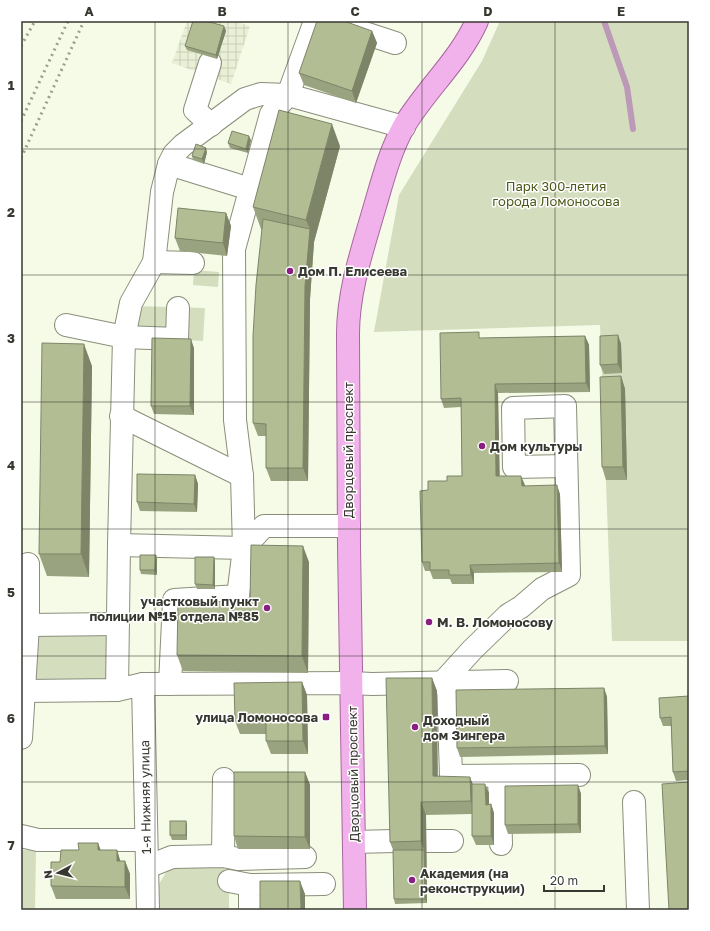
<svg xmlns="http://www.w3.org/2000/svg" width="710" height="931" font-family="'Golos Text',sans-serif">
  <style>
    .industrial { fill: url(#industrial-grid) }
    .park { fill: #d5ddbf }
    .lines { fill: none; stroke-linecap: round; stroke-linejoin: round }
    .stream { stroke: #bc99b7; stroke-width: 6 }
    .minor-casing { stroke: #8a8f7c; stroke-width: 24 }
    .major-casing { stroke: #a966a1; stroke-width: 24 }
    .minor { stroke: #fff; stroke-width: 22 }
    .major { stroke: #f1b2eb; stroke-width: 22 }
    .rail { stroke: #9a9f90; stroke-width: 3; stroke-dasharray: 2 4; stroke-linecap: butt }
    .wall { fill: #9aa37f }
    .shaded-wall { fill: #7d8468 }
    .building { fill: #b3bd94; stroke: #7d8468 }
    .grid { fill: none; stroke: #373931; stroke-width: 1; stroke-opacity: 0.55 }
    .poi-dot { fill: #8a1e83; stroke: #fff; stroke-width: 1.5 }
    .labels { text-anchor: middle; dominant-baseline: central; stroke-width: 3; stroke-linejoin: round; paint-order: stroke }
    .park-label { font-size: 13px; fill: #4d5919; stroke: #fff }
    .poi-label { font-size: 13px; font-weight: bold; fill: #373931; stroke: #fff; text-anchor: start }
    .street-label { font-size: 13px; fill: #373931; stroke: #fff }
    .neatline { fill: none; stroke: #373931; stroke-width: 1.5 }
    .grid-label { font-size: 13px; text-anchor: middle; font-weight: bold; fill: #373931 }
  </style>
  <defs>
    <pattern id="industrial-grid" width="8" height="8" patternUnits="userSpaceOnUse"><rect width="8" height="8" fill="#e9f0d5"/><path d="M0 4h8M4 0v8" fill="none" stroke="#c8cfb7"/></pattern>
  </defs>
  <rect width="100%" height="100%" fill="#f5fbe6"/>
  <polygon class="industrial" points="187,21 233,21 250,26 231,84 172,63"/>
  <g class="park">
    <polygon points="500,21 689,21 689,641 612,641 600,325 374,332 399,195 482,61"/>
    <polygon points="194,270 219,272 218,287 193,285"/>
    <polygon points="134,306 205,308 203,341 133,337"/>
    <rect x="33" y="630" width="73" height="54"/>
    <polygon points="21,850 36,850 35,910 21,910"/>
    <polygon points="171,864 221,864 229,876 229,910 159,910 159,884"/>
  </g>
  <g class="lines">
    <polyline class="stream" points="604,21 627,87 633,129"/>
    <defs>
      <g id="minor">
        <polyline points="346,27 395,43"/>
        <polyline points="210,63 195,110 211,125"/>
        <polyline points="169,164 250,189"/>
        <polyline points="154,262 193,263"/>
        <polyline points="66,325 124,337 177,339 178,308"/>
        <polyline points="121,416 242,476"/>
        <polyline points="119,545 244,548 264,526 349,526"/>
        <polyline points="28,625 118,624"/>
        <polyline points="448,682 451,776 579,775"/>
        <polyline points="442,683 472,650 508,615 521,607 542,589 569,575 565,406 513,408 514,467 566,466"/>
        <polyline points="143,684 148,910"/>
        <polyline points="170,684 174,600 238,596 244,548 242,476 235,420 234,249 271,114 288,95 315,21"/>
        <polyline points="117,690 119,545 124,337 131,303 154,262 162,192 169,164 174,154 183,145 245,99 261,94 288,95 404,127"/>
        <polyline points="24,691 117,690 143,684 351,683 372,684 507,681"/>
        <polyline points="21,738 28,625 28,564"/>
        <polyline points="499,776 501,844"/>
        <polyline points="634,802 638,910"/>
        <polyline points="21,836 38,840 145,840"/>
        <polyline points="426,841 452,841"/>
        <polyline points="354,842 394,841"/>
        <polyline points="223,856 224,779"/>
        <polyline points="147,867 172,857 223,856 238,859 305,857"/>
        <polyline points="229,881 250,885"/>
        <polyline points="250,910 250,885 324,884"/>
      </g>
      <path id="major" d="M355 910 349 546 348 334C348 290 363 248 375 206 383 179 390 151 404 126 426 89 459 61 477 21"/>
    </defs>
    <use href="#minor" class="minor-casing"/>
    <use href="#major" class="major-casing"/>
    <use href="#minor" class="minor"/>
    <use href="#major" class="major"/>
    <g class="rail">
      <polyline points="21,46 35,21"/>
      <polyline points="21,121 68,21"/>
      <polyline points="21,158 84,21"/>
    </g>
  </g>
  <g class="wall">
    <polygon points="224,26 226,31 217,59 187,50 185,46"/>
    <polygon points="372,31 377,43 356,103 304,85 299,73"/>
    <polygon points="251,140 248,153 230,148 228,143"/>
    <polygon points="340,146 314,242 310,299 308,481 271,481 266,468 266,436 258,436 253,423 262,230 261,229 253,207"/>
    <polygon points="207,152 204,164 193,160 192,156"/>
    <polygon points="226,213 231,226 227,256 180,251 175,238"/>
    <polygon points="618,335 621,344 622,373 604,374 600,365"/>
    <polygon points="585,336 589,345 590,392 498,393 499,476 525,485 525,486 560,494 562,572 474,573 474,584 452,584 450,579 433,579 430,571 425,571 422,562 428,490 447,481 462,476 461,407 444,408 441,399 481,338"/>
    <polygon points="194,348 194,415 154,414 151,406"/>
    <polygon points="92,366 89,577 47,576 39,554"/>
    <polygon points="621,376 625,389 627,480 606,480 602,467"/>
    <polygon points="195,475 198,484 197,512 140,511 137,502"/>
    <polygon points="214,557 215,562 215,589 197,589 195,584"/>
    <polygon points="157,559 157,575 141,574 140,570"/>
    <polygon points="309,562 308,673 183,671 177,655 250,602"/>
    <polygon points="432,678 437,691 437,776 473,784 489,793 489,804 491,804 494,813 494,845 476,845 472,836 472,814 426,815 427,903 395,904 394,899 393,850 390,842"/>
    <polygon points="302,682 307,695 308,754 271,754 266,741 266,734 240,734 235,721"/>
    <polygon points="604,688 607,697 608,754 460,757 457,748"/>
    <polygon points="689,696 689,780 676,781 673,772 671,726 663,726 660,718"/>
    <polygon points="305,772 310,785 310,849 238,849 234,836"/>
    <polygon points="578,785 581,794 581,833 508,834 505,825"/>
    <polygon points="186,821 187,825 187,840 172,840 170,835"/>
    <polygon points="98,843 100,850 117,850 120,861 125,861 130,874 130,899 56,899 51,886 60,862 79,850"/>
  </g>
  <g class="shaded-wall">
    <polygon points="224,26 226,31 217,59 216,55"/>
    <polygon points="372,31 377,43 356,103 352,91"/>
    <polygon points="332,124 340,146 314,242 310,299 308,481 303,468 305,286 310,229 306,220"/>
    <polygon points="249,136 251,140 248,153 246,149"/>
    <polygon points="206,148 207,152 204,164 202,159"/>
    <polygon points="226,213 231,226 227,256 223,243"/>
    <polygon points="618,335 621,344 622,373 618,364"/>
    <polygon points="585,336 589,345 590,392 586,383"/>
    <polygon points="191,339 194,348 194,415 190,406"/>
    <polygon points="84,344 92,366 89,577 81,554"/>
    <polygon points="621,376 625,389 627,480 623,467"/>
    <polygon points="495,384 498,393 500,485 496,476"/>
    <polygon points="195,475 198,484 197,512 194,504"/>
    <polygon points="521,476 525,485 525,495 522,486"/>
    <polygon points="557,485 560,494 562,572 559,563"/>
    <polygon points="303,546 309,562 308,673 302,656"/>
    <polygon points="156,555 157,559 157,575 155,570"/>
    <polygon points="214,557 215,562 215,589 213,585"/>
    <polygon points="470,565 474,573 474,584 471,575"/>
    <polygon points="432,678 437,691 438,789 433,776"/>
    <polygon points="302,682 307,695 308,754 303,741"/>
    <polygon points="604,688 607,697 608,754 605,746"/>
    <polygon points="305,772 310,785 310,849 305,837"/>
    <polygon points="470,777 475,790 475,814 471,801"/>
    <polygon points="485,784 489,793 489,813 486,805"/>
    <polygon points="578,785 581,794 581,833 578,824"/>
    <polygon points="421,802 426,815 427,903 425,899 424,850 421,841"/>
    <polygon points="491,804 494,813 494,845 491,836"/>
    <polygon points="186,821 187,825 187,840 186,835"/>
    <polygon points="98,843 103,856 98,850"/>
    <polygon points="117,850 121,863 117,861"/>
    <polygon points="125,861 130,874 130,899 125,887"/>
    <polygon points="300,881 305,894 305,910 301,910"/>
  </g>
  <g class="building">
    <polygon points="193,21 206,21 224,26 216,55 185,46"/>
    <polygon points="317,21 344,21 372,31 352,91 299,73"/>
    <polygon points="279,110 332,124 306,220 253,207"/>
    <polygon points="232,131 249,136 246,149 228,143"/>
    <polygon points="196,144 206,148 202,159 192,156"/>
    <polygon points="178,208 226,213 223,243 175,238"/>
    <polygon points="263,219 310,229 305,286 303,468 266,468 266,424 253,423 253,336 256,285"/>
    <polygon points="479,332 479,338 585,336 586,383 495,384 496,476 521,476 522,486 557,485 559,563 470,565 471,575 449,575 449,570 430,570 430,562 422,562 420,491 428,490 428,481 447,481 447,476 462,476 461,398 441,399 440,333"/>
    <polygon points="618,335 618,364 600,365 600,336"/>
    <polygon points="152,338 191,339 190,406 151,406"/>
    <polygon points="42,343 84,344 81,554 39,554"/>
    <polygon points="621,376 623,467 602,467 600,377"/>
    <polygon points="137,474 195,475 194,504 137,502"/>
    <polygon points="251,545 303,546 302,656 177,655 178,601 250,602"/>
    <polygon points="140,555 156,555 155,570 140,570"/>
    <polygon points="195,557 214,557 213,585 195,584"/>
    <polygon points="386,678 432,678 433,776 470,777 471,801 421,802 421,841 390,842"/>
    <polygon points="302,682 303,741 266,741 266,721 235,721 234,683"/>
    <polygon points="604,688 605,746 457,748 456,690"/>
    <polygon points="689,696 689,771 673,772 671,717 660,718 659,698"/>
    <polygon points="234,772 305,772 305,837 234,836"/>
    <polygon points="689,782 689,910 669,910 662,784"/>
    <polygon points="472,784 485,784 486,805 491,804 491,836 472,836"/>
    <polygon points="578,785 578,824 505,825 505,786"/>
    <rect x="170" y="821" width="16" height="14"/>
    <polygon points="78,843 98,843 98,850 117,850 117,861 125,861 125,887 51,886 51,862 60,862 61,850 79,850"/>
    <polygon points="393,850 424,850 425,899 394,899"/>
    <polygon points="260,881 300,881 301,910 260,910"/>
  </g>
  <path class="grid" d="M155 21V910M288 21V910M422 21V910M555 21V910M21 149H689M21 275H689M21 402H689M21 529H689M21 656H689M21 782H689"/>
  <g class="poi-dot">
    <circle cx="290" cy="271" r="4"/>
    <circle cx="482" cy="446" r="4"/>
    <circle cx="267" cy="608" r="4"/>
    <circle cx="429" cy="622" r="4"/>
    <rect x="322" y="713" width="8" height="8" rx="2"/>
    <circle cx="415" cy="727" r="4"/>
    <circle cx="412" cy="880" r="4"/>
  </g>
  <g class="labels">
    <g class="park-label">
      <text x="556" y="186">Парк 300-летия<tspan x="556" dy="15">города Ломоносова</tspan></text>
    </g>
    <g class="poi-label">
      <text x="298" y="271">Дом П. Елисеева</text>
      <text x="490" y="446">Дом культуры</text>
      <text x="259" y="601" text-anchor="end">участковый пункт<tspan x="259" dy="15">полиции №15 отдела №85</tspan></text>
      <text x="437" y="622">М. В. Ломоносову</text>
      <text x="318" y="717" text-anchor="end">улица Ломоносова</text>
      <text x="423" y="720">Доходный<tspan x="423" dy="15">дом Зингера</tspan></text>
      <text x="420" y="873">Академия (на<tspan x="420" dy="15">реконструкции)</tspan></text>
    </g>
    <g class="street-label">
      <text transform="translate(348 450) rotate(-90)">Дворцовый проспект</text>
      <text transform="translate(353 774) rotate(-91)">Дворцовый проспект</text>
      <text transform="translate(145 797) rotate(-91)">1-я Нижняя улица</text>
    </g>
  </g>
  <rect width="710" height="931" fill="none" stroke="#ffffff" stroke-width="44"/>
  <g transform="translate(58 873) rotate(263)" stroke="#ffffff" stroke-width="3" paint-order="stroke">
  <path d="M0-3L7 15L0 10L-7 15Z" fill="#373931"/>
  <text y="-6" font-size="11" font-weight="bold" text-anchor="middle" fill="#373931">N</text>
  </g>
  <path d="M544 885v6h60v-6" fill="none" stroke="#373931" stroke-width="2"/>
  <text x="550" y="885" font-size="12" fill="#373931" stroke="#ffffff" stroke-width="3" paint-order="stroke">20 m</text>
  <rect x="22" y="22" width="666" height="887" class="neatline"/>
  <g class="grid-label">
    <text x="89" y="16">A</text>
    <text x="222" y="16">B</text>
    <text x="355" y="16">C</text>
    <text x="488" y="16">D</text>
    <text x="621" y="16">E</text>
    <text x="11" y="90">1</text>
    <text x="11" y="217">2</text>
    <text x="11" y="343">3</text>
    <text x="11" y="470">4</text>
    <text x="11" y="597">5</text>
    <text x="11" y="723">6</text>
    <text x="11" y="850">7</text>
  </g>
</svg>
